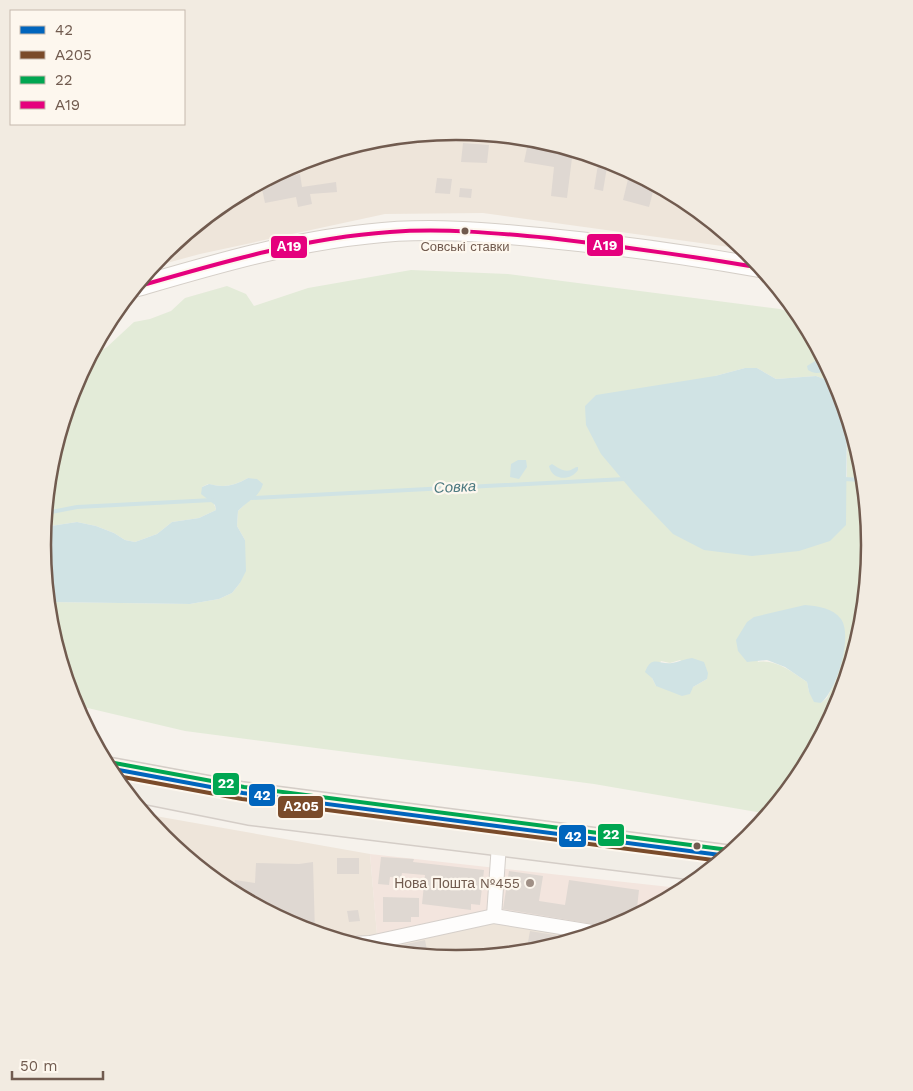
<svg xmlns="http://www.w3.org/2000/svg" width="913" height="1091" font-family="'Work Sans',sans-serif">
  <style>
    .residential { fill: #eee5da }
    .commercial { fill: #f3e5de }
    .green { fill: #e3ebd8; fill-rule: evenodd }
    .water { fill: #d0e3e4 }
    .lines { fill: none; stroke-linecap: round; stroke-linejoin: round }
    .stream { stroke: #d0e3e4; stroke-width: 4 }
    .building { fill: #dfd8d2 }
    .street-casing { stroke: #d5cfca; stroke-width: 16 }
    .secondary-casing { stroke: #d5cfc8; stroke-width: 21 }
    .primary-casing { stroke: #d4cdc7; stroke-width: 24 }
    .street { stroke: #fefdfc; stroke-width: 14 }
    .secondary { stroke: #fefdfc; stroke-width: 19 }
    .primary { stroke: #f1ede6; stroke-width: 21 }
    .bus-1-casing { stroke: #fdf7ee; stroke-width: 8 }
    .bus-2-casing { stroke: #fdf7ee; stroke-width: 8 }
    .bus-3-casing { stroke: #fdf7ee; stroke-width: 8 }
    .bus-4-casing { stroke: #fdf7ee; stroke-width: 8 }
    .bus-1 { stroke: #0065bd; stroke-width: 4 }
    .bus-2 { stroke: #7a4b2a; stroke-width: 4 }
    .bus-3 { stroke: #00a651; stroke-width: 4 }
    .bus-4 { stroke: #e5007d; stroke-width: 4 }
    .bus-dot { fill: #715b4f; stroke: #fdf7ee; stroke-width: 2 }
    .poi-dot { fill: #a09086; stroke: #fdf7ee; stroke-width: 2 }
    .labels { text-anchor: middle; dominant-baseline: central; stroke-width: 4.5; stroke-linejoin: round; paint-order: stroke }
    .bus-label { font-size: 13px; fill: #715b4f; stroke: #fdf7ee }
    .poi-label { font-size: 14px; fill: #715b4f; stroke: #fdf7ee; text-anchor: end }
    .water-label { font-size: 15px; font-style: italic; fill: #4c7981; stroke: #fdf7ee }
    .rim { fill: none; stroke: #715b4f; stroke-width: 2.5 }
    .line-badge { stroke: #fdf7ee; stroke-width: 2 }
    .badge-label { font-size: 14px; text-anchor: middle; font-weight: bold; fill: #fff }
  </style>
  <rect width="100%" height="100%" fill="#f6f2ec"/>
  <g class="residential">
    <polygon points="457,132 538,140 615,163 687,201 744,249 483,213 385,214 200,254 152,267 164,253 227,201 298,163 376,139"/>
    <polygon points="144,814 370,854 377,935 494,916 595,934 537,952 456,959 375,951 298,928 226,890 164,838"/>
  </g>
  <polygon class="commercial" points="370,854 670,887 686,890 615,928 598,933 494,916 377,935"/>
  <path class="green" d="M411 270 508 274 780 309 801 316 825 361H815L827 371 829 369 838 384 816 376 776 379 757 368H745L715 376 847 479V412L863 465 869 529 866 534 867 540 870 541V545L862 627 839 704 801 776 769 814 594 784 185 731 75 705 50 626 48 602 190 604 219 599 232 593 240 583 245 540 237 526 238 511 248 501 256 498 248 478C234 486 224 488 208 484L202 487C206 494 215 502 216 510L199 518 172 522 157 534 135 542 125 540 114 533 96 526 77 522 44 527 51 464 74 387 90 357 107 347 134 322 150 319 171 311 185 298 227 286 246 294 254 306 308 288ZM747 623 836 680 827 698 821 703 809 692 807 682C792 672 776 659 758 662ZM680 660 707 679 693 687 656 686 652 678 661 661 670 663Z"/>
  <g class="water">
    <path d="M815 361H825L829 369C822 373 815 375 808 370L807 366Z"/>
    <polygon points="745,368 757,368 776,379 816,376 838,384 847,412 846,525 830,541 799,551 752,556 704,550 673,534 633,492 601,454 586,425 585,406 596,395 715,376"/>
    <polygon points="518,460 526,460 527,467 519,479 510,477 511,464"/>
    <path d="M552 464C557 467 564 473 571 470 573 469 575 467 578 467V470C571 481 552 481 549 466Z"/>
    <path d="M248 478 257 479 263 484C259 498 247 501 238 511L237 526 245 540 246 571 240 583 232 593 219 599 190 604 48 602 43 545 44 527 77 522 96 526 114 533 125 540 135 542 157 534 172 522 199 518 216 510 215 505 201 494 202 487 209 484C224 488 234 486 248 478Z"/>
    <path d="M805 605C817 606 833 608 841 619 853 636 837 690 821 703L814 702 809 692 807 682 785 667 767 660 747 662 738 651 736 640 747 622 754 617Z"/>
    <path d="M692 658 704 662 708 673 707 679 693 687 690 694 682 696 656 686 652 678 645 672C652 654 659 665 672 663 678 662 685 659 692 658Z"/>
  </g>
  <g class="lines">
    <g class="stream">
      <polyline points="844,479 864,480"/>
      <polyline points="252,498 625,479"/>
      <polyline points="46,513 77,507 213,500"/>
    </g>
  </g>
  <g class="building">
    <polygon points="463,143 489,145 487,163 461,162"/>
    <polygon points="528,143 555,148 556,145 573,150 567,198 551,196 554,167 524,162"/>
    <polygon points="599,158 608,161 603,191 594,189"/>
    <polygon points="630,171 655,184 649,207 623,200"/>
    <polygon points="300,174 302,187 336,182 337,192 310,194 312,204 298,207 296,197 265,203 262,189 271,187 270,180"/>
    <polygon points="437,178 452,179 450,194 435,193"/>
    <polygon points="460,188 472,189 471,198 459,197"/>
    <polygon points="381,857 414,859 413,862 484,870 480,905 471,904 471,910 422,904 425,875 402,873 401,878 390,877 389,885 378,884"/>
    <rect x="337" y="858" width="22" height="16"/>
    <polygon points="313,862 315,933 298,928 233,893 235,880 255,883 256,863 299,864"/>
    <polygon points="509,871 543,876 539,901 565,905 569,880 639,890 636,917 616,928 503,909"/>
    <polygon points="383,897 419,898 419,917 411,917 411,922 383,922"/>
    <polygon points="358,910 360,921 349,922 347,911"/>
    <polygon points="530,931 561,936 560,945 537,952 526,953"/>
    <polygon points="425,940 428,955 404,954 402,945"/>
  </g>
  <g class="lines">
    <defs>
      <g id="street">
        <polyline points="494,916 499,844"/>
        <polyline points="352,944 370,943 494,916 598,933"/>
      </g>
      <path id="secondary" d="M136 287C212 265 289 242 368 234 427 227 486 232 545 238 618 245 690 255 762 268"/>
      <g id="primary">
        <polyline points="108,768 243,793 728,856"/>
        <polyline points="124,789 249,814 710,871"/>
      </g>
    </defs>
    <use href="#street" class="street-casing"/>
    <use href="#secondary" class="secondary-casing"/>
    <use href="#primary" class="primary-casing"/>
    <use href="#street" class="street"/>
    <use href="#secondary" class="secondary"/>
    <use href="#primary" class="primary"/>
    <defs>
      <polyline id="bus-1" points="108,768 243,793 728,856"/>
      <polyline id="bus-2" points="112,775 242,799 721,861"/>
      <polyline id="bus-3" points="109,762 244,787 729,850"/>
      <path id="bus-4" d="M136 287C219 263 303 238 390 232 443 228 496 233 549 238 620 246 691 256 762 268"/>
    </defs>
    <use href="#bus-1" class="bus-1-casing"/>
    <use href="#bus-2" class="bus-2-casing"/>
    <use href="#bus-3" class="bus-3-casing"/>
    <use href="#bus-4" class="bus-4-casing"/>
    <use href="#bus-1" class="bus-1"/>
    <use href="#bus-2" class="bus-2"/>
    <use href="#bus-3" class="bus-3"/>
    <use href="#bus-4" class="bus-4"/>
  </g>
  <g class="bus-dot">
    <circle cx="465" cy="231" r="4.5"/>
    <circle cx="697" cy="846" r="4.5"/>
  </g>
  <circle class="poi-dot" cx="530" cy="883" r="5"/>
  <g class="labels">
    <g class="bus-label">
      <text x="465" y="246">Совські ставки</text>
    </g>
    <g class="poi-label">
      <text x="520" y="883">Нова Пошта №455</text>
    </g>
    <g class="water-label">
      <text transform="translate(455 487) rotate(-3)">Совка</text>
    </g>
  </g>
  <path d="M0 0H913V1091H0ZM51 545a405 405 0 1 1 810 0a405 405 0 1 1-810 0Z" fill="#f2ebe1" fill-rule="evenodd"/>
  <path class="rim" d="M51 545a405 405 0 1 1 810 0a405 405 0 1 1-810 0Z"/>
  <g class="line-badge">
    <rect x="586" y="233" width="38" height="24" rx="5" fill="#e5007d"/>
    <rect x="270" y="235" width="38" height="24" rx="5" fill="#e5007d"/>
    <rect x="212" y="772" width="28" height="24" rx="5" fill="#00a651"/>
    <rect x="248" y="783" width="28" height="24" rx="5" fill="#0065bd"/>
    <rect x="277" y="795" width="47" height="24" rx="5" fill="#7a4b2a"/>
    <rect x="597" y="823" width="28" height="24" rx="5" fill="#00a651"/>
    <rect x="558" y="824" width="29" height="24" rx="5" fill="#0065bd"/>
  </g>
  <g class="badge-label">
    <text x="605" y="250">А19</text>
    <text x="289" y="251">А19</text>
    <text x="226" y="788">22</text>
    <text x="262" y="800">42</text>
    <text x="301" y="811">А205</text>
    <text x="611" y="839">22</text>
    <text x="573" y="841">42</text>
  </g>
  <rect x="10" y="10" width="175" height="115" fill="#fdf7ee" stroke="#c5b9ae"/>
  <rect x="20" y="26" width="25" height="8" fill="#0065bd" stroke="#c5b9ae"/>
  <text x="55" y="35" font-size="15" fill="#715b4f">42</text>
  <rect x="20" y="51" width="25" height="8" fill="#7a4b2a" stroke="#c5b9ae"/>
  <text x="55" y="60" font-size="15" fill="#715b4f">А205</text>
  <rect x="20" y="76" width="25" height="8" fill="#00a651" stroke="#c5b9ae"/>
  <text x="55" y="85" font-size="15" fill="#715b4f">22</text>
  <rect x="20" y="101" width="25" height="8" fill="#e5007d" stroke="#c5b9ae"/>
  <text x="55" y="110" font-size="15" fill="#715b4f">А19</text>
  <path d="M12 1071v8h91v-8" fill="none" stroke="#715b4f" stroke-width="2.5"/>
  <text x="20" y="1071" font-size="15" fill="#715b4f" stroke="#fdf7ee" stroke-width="4" paint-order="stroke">50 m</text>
</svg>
